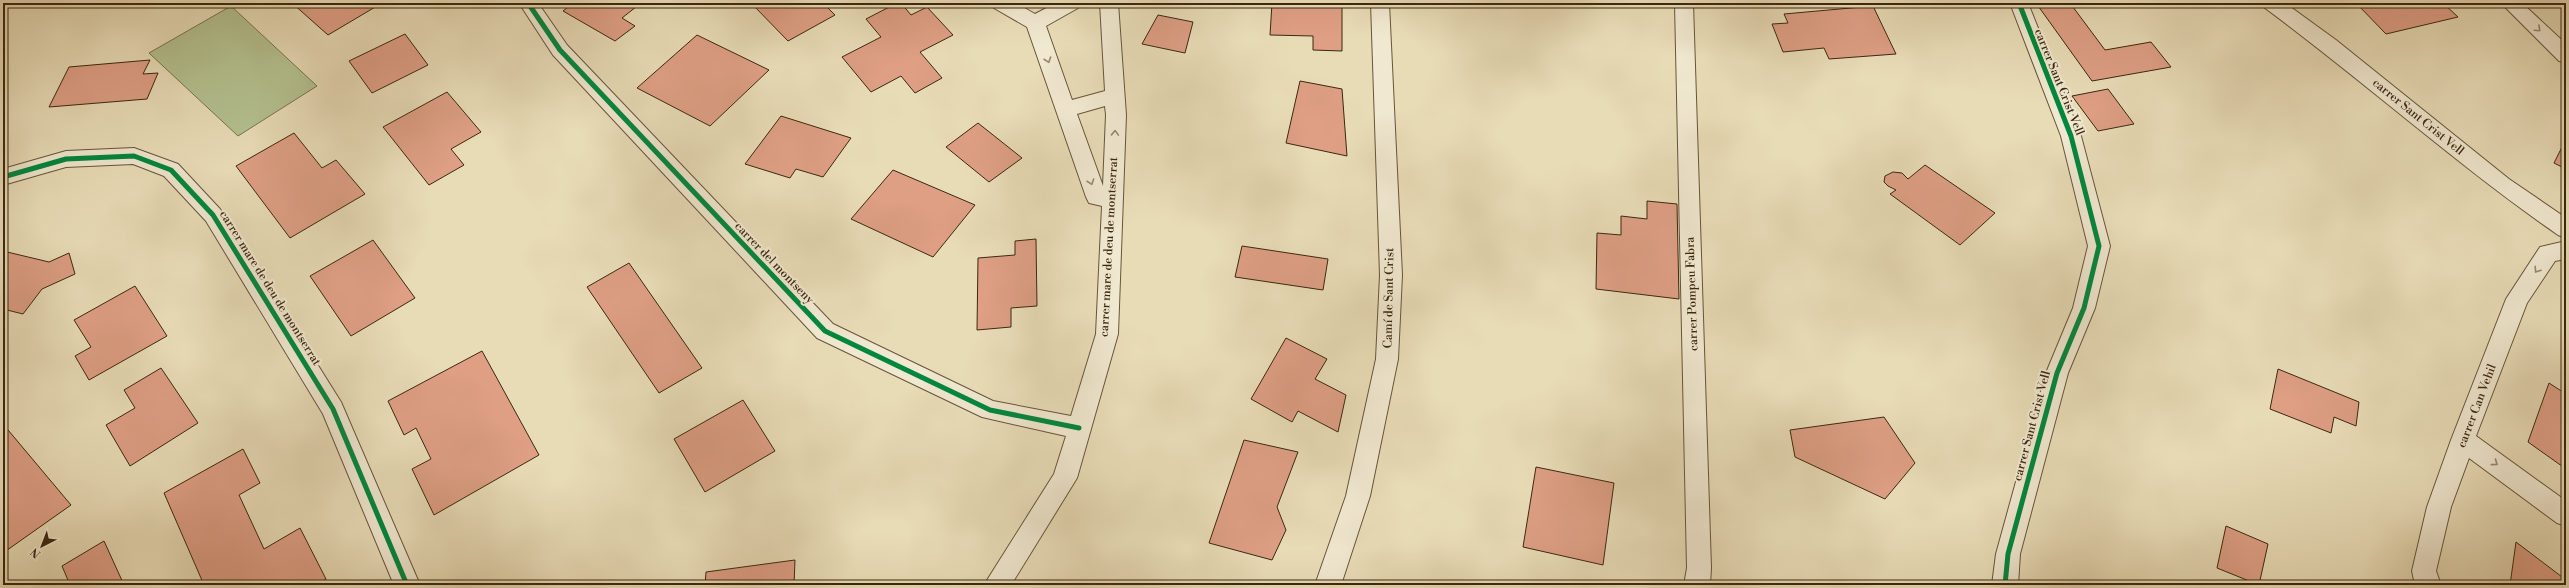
<svg xmlns="http://www.w3.org/2000/svg" width="2569" height="588" font-family="'Libre Bodoni',serif">
  <style>
    .green { fill: #b4c190; stroke: #787450 }
    .building { fill: #de9f85; stroke: #3b280f }
    .lines { fill: none; stroke-linecap: round; stroke-linejoin: round }
    .minor-casing { stroke: #665539; stroke-width: 2 }
    .minor { fill: #f0e8d0; fill-rule: evenodd }
    .cycleway-casing { stroke: #f0e8d0; stroke-width: 8 }
    .cycleway { stroke: #00873e; stroke-width: 5 }
    .oneway { stroke: #968870 }
    .labels { text-anchor: middle; dominant-baseline: central; stroke-width: 4; stroke-linejoin: round; paint-order: stroke }
    .street-label { font-size: 12px; fill: #3b280f; stroke: #f0e8d0 }
  </style>
  <rect width="100%" height="100%" fill="#e8dcb7"/>
  <filter id="stains"><feTurbulence type="fractalNoise" baseFrequency=".005" numOctaves="4"/><feColorMatrix values="0 0 0 0 .2 0 0 0 0 .09 0 0 0 0 .02 0 0 0 .5 -.17"/></filter>
  <radialGradient id="worn" r=".72"><stop offset=".6" stop-color="#630" stop-opacity="0"/><stop offset="1" stop-color="#630" stop-opacity=".3"/></radialGradient>
  <polygon class="green" points="231,6 317,86 238,136 149,53"/>
  <g class="building">
    <polygon points="292,3 382,3 328,35"/>
    <polygon points="573,3 641,3 622,18 635,26 615,41 563,11"/>
    <polygon points="751,3 823,3 835,15 788,41"/>
    <polygon points="897,3 901,3 911,15 927,7 953,35 920,52 942,78 915,93 901,76 871,92 842,57 881,37 866,19"/>
    <polygon points="1272,3 1342,3 1342,51 1313,50 1313,36 1270,35"/>
    <polygon points="2036,3 2070,3 2105,50 2151,42 2171,67 2092,81"/>
    <polygon points="2356,3 2443,3 2458,17 2386,34"/>
    <polygon points="1873,6 1896,54 1829,59 1824,48 1783,52 1772,24 1788,23 1784,14"/>
    <polygon points="1158,15 1193,22 1185,53 1142,44"/>
    <polygon points="405,34 428,65 372,93 349,61"/>
    <polygon points="697,35 769,70 710,126 637,88"/>
    <polygon points="150,60 143,74 158,73 147,99 49,107 69,67"/>
    <polygon points="1300,81 1342,89 1347,156 1286,143"/>
    <polygon points="2108,89 2134,124 2098,131 2072,96"/>
    <polygon points="447,92 481,132 451,149 464,165 429,185 383,127"/>
    <polygon points="781,116 851,138 823,177 796,169 790,178 745,164"/>
    <polygon points="978,123 1022,158 989,182 946,147"/>
    <polygon points="294,133 322,168 336,160 365,194 290,238 236,166"/>
    <polygon points="2563,145 2566,146 2566,169 2554,163"/>
    <polygon points="1925,165 1995,213 1960,245 1890,194 1896,190 1888,186 1884,182 1885,176 1893,172 1902,173 1908,179"/>
    <polygon points="893,170 975,205 933,257 851,219"/>
    <polygon points="1647,201 1677,204 1679,299 1596,289 1597,233 1621,235 1621,216 1647,219"/>
    <polygon points="1036,239 1037,306 1011,308 1011,327 977,330 978,258 1015,255 1015,241"/>
    <polygon points="373,240 415,298 351,336 310,276"/>
    <polygon points="1242,246 1328,259 1323,290 1235,277"/>
    <polygon points="3,251 49,262 69,253 75,274 42,289 23,314 3,309"/>
    <polygon points="629,263 702,368 659,393 587,287"/>
    <polygon points="135,286 167,336 89,380 75,356 91,347 74,320"/>
    <polygon points="1286,338 1327,359 1315,379 1346,395 1338,432 1298,411 1292,422 1251,399"/>
    <polygon points="482,351 539,455 434,515 412,469 431,459 416,428 404,435 388,401"/>
    <polygon points="161,368 198,423 130,466 106,425 135,408 124,390"/>
    <polygon points="2278,369 2359,402 2356,426 2334,417 2331,433 2270,409"/>
    <polygon points="2549,383 2566,394 2566,469 2528,442"/>
    <polygon points="743,400 775,451 705,492 674,439"/>
    <polygon points="1884,417 1915,463 1885,499 1795,457 1790,430"/>
    <polygon points="3,424 71,505 3,553"/>
    <polygon points="1244,440 1298,452 1277,507 1286,530 1272,560 1209,543"/>
    <polygon points="243,449 260,483 239,495 264,549 300,528 326,579 316,585 204,585 164,493"/>
    <polygon points="1536,467 1614,483 1603,565 1523,547"/>
    <polygon points="2226,526 2268,544 2259,585 2217,568"/>
    <polygon points="104,541 124,585 70,585 62,566"/>
    <polygon points="2516,542 2566,580 2566,585 2510,585"/>
    <polygon points="795,560 794,585 705,585 706,572"/>
  </g>
  <g class="lines">
    <defs>
      <g id="minor">
        <path d="M519 3H538L567 45 833 324 993 401 1071 416 1096 334 1102 206 1089 203 1086 197 1027 27 994 8 992 3H1016L1035 14 1056 3H1080L1078 8 1046 26 1072 100 1105 91 1100 3H1118L1126 115 1118 334 1077 478 1011 585H984L1054 474 1066 436 982 417 817 338 553 55ZM1105 106 1106 115 1103 186 1077 114Z"/>
        <polygon points="1371,3 1389,3 1402,275 1398,359 1370,496 1341,585 1315,585 1346,496 1376,359 1380,275"/>
        <polygon points="1675,3 1693,3 1711,568 1710,585 1684,585 1687,568"/>
        <polygon points="2010,3 2028,3 2081,136 2110,246 2095,308 2068,373 2020,554 2018,585 1992,585 1996,554 2046,373 2073,308 2088,246 2061,136"/>
        <path d="M2263 3H2285L2336 40 2509 179 2566 218V238L2558 235C2457 165 2365 82 2265 8Z"/>
        <polygon points="2501,3 2522,3 2566,44 2566,63 2559,61"/>
        <polygon points="134,148 178,164 220,209 341,402 420,585 394,585 323,414 206,221 164,176 133,164 66,167 3,185 3,169 66,151"/>
        <polygon points="2566,241 2566,259 2555,261 2527,303 2476,436 2566,501 2566,526 2557,523 2469,458 2451,507 2436,571 2441,585 2415,585 2412,571 2427,507 2451,440 2506,299 2540,247"/>
      </g>
    </defs>
    <use href="#minor" class="minor-casing"/>
    <use href="#minor" class="minor"/>
    <defs>
      <g id="cycleway">
        <polyline points="528,3 560,50 825,331 990,410 1079,428"/>
        <polyline points="3,177 66,159 134,156 171,170 213,215 333,409 407,585"/>
        <polyline points="2005,585 2008,554 2057,373 2084,308 2099,246 2071,136 2019,3"/>
      </g>
    </defs>
    <use href="#cycleway" class="cycleway-casing"/>
    <use href="#cycleway" class="cycleway"/>
  </g>
  <defs><path id="oneway-chevron" d="M-2-3.5L2.5 0L-2 3.5" fill="none" stroke-width="1.6" stroke-linecap="round" stroke-linejoin="round"/></defs>
  <g class="oneway">
    <use href="#oneway-chevron" transform="translate(2538 29) rotate(43)"/>
    <use href="#oneway-chevron" transform="translate(1048 60) rotate(71)"/>
    <use href="#oneway-chevron" transform="translate(1115 133) rotate(-88)"/>
    <use href="#oneway-chevron" transform="translate(1091 182) rotate(71)"/>
    <use href="#oneway-chevron" transform="translate(2537 270) rotate(124)"/>
    <use href="#oneway-chevron" transform="translate(2495 463) rotate(36)"/>
  </g>
  <g class="labels">
    <g class="street-label">
      <text transform="translate(2059 82) rotate(68)">carrer Sant Crist Vell</text>
      <text transform="translate(2418 117) rotate(39)">carrer Sant Crist Vell</text>
      <text transform="translate(1109 247) rotate(-87)">carrer mare de deu de montserrat</text>
      <text transform="translate(774 263) rotate(46)">carrer del montseny</text>
      <text transform="translate(270 288) rotate(58)">carrer mare de deu de montserrat</text>
      <text transform="translate(1692 294) rotate(-92)">carrer Pompeu Fabra</text>
      <text transform="translate(1389 298) rotate(-89)">Camí de Sant Crist</text>
      <text transform="translate(2477 406) rotate(-69)">carrer Can Vehil</text>
      <text transform="translate(2032 426) rotate(-75)">carrer Sant Crist Vell</text>
    </g>
  </g>
  <rect width="2569" height="588" fill="none" stroke="#e8dcb7" stroke-width="16"/>
  <rect x="4" y="4" width="2561" height="580" fill="none" stroke="#3b280f" stroke-width="2"/>
  <rect x="8" y="8" width="2553" height="572" fill="none" stroke="#3b280f"/>
  <g transform="translate(42 546) rotate(222)" stroke="#f0e8d0" stroke-width="3" paint-order="stroke">
  <path d="M0-3L7 15L0 10L-7 15Z" fill="#3b280f"/>
  <text y="-6" font-size="11" font-weight="bold" text-anchor="middle" fill="#3b280f">N</text>
  </g>
  <rect width="100%" height="100%" filter="url(#stains)"/>
  <rect width="100%" height="100%" fill="url(#worn)"/>
</svg>
